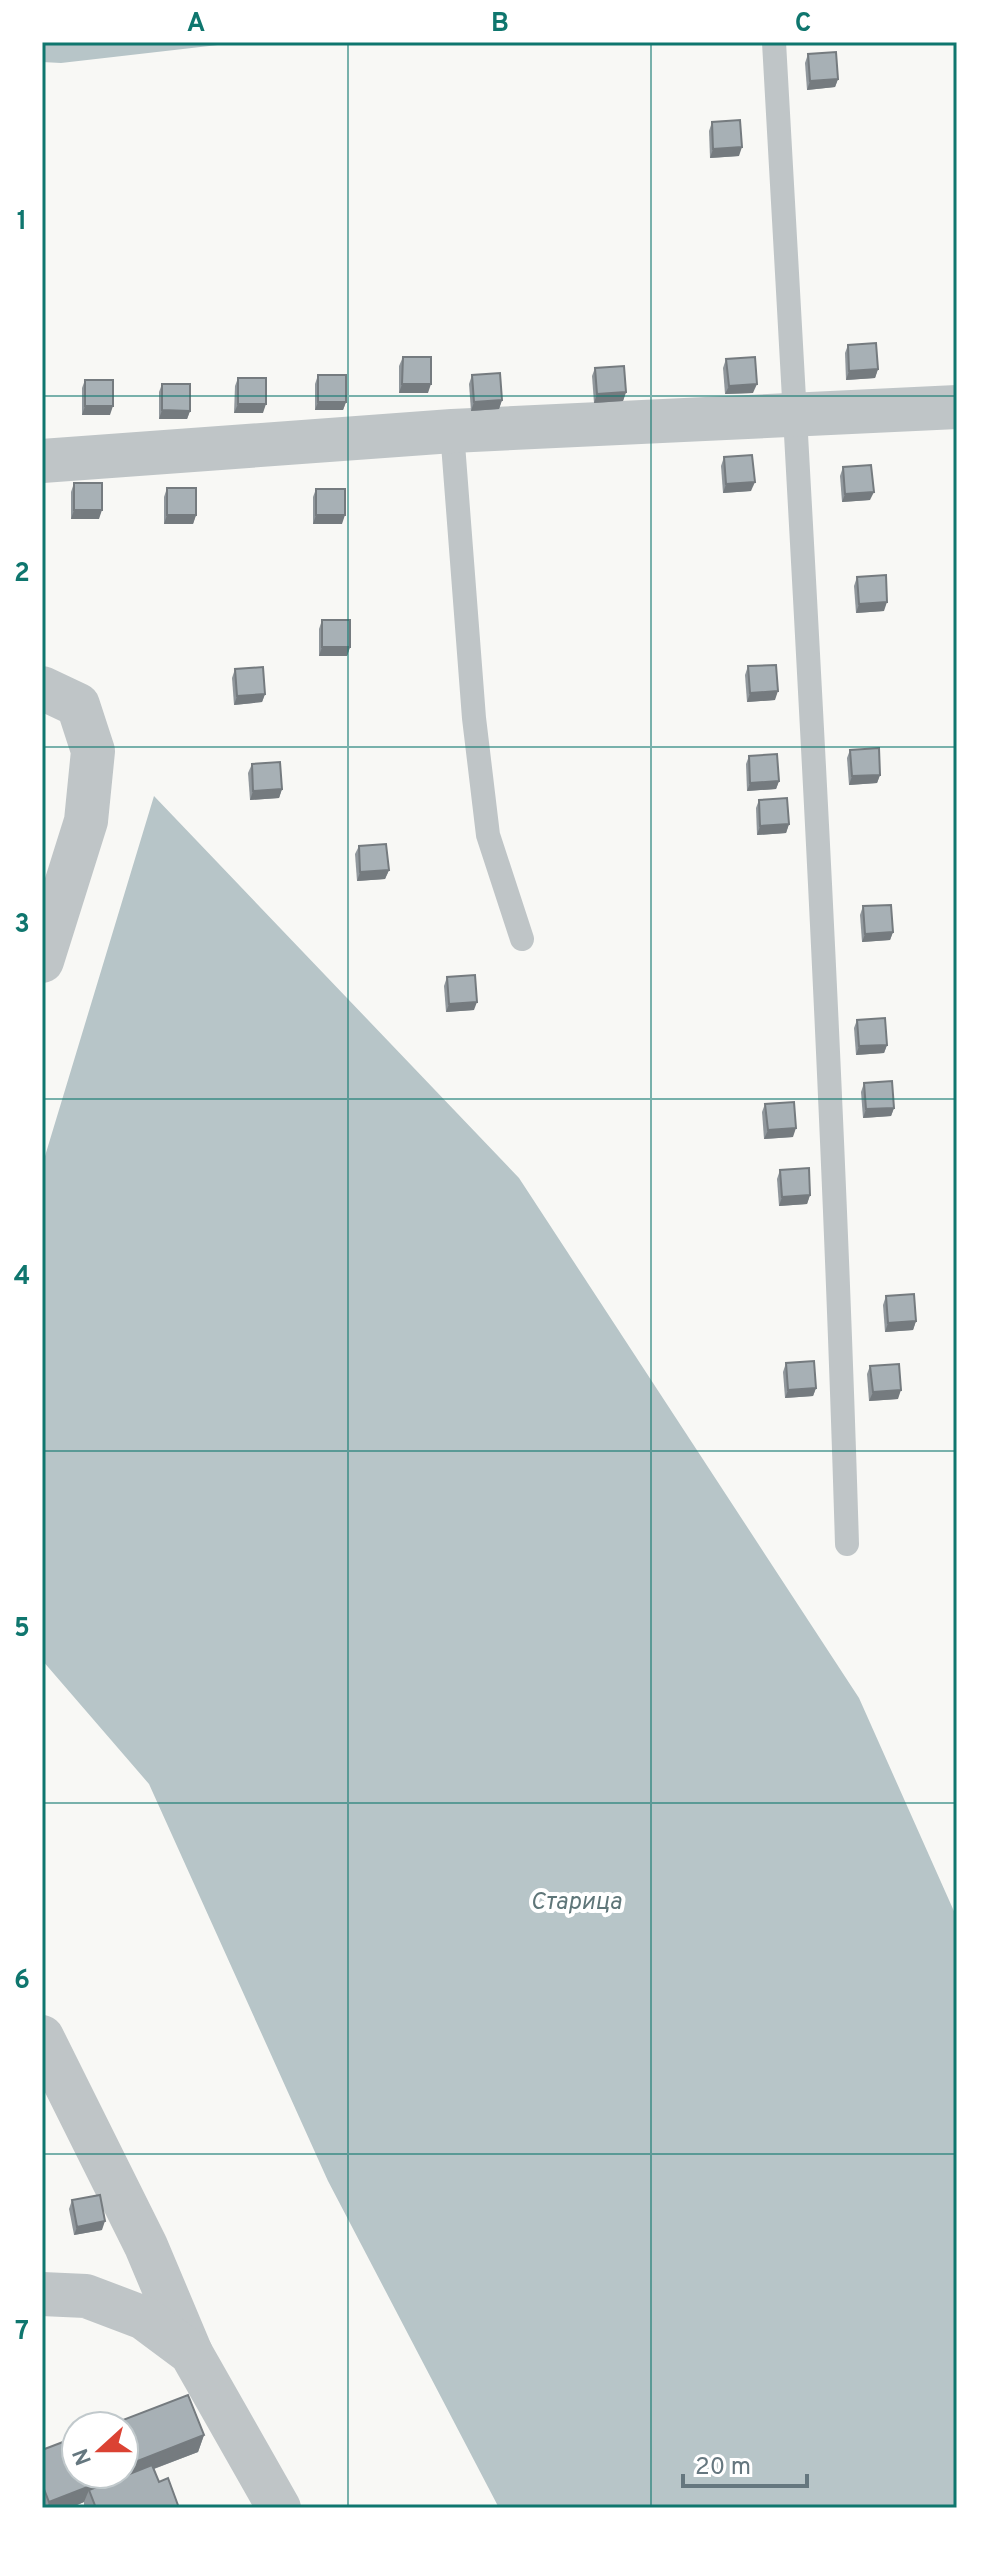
<svg xmlns="http://www.w3.org/2000/svg" width="999" height="2550" font-family="Overpass,sans-serif">
  <style>
    .water { fill: #b7c5c8 }
    .lines { fill: none; stroke-linecap: round; stroke-linejoin: round }
    .lane { stroke: #bfc5c7; stroke-width: 24 }
    .street { stroke: #bfc5c7; stroke-width: 44 }
    .wall { fill: #90979c }
    .shaded-wall { fill: #757b7f }
    .building { fill: #a7b0b5; stroke: #757b7f; stroke-width: 2 }
    .grid { fill: none; stroke: #0f766e; stroke-width: 2; stroke-opacity: 0.55 }
    .labels { text-anchor: middle; dominant-baseline: central; stroke-width: 8; stroke-linejoin: round; paint-order: stroke }
    .water-label { font-size: 24px; font-style: italic; fill: #5f7679; stroke: #fff }
    .neatline { fill: none; stroke: #0f766e; stroke-width: 3 }
    .grid-label { font-size: 26px; text-anchor: middle; font-weight: bold; fill: #0f766e }
  </style>
  <rect width="100%" height="100%" fill="#f8f8f5"/>
  <g class="water">
    <polygon points="42,42 244,42 61,63 42,62"/>
    <polygon points="154,796 519,1178 859,1698 957,1918 957,2508 499,2508 328,2181 149,1784 42,1660 42,1166"/>
  </g>
  <g class="lines">
    <g class="lane">
      <path d="M774 42C802 543 832 1043 847 1544"/>
      <polyline points="452,431 474,718 488,835 522,939"/>
    </g>
    <g class="street">
      <polyline points="42,461 452,431 957,407"/>
      <polyline points="42,688 78,705 93,751 86,821 42,961"/>
      <polyline points="42,2037 146,2246 191,2353"/>
      <polyline points="42,2294 86,2296 144,2318 191,2353 279,2508"/>
    </g>
  </g>
  <g class="wall">
    <polygon points="808,54 838,79 835,87 807,90 805,63"/>
    <polygon points="712,122 739,156 710,158 709,131"/>
    <polygon points="848,345 878,369 875,378 846,380 845,353"/>
    <polygon points="403,357 428,393 399,393 399,366"/>
    <polygon points="726,359 753,393 725,394 723,368"/>
    <polygon points="595,368 626,392 623,401 594,403 592,376"/>
    <polygon points="318,375 346,402 343,410 315,410 315,384"/>
    <polygon points="472,375 502,400 499,409 471,411 469,384"/>
    <polygon points="238,378 263,413 234,413 235,386"/>
    <polygon points="85,380 110,415 82,415 82,388"/>
    <polygon points="162,384 190,411 187,419 159,419 159,392"/>
    <polygon points="724,457 751,491 723,493 721,466"/>
    <polygon points="843,467 870,500 842,502 840,476"/>
    <polygon points="74,483 99,519 71,519 71,492"/>
    <polygon points="167,488 196,515 193,524 164,524 164,497"/>
    <polygon points="316,489 342,524 313,524 313,497"/>
    <polygon points="857,577 884,611 856,613 854,586"/>
    <polygon points="322,620 350,647 347,656 319,656 319,629"/>
    <polygon points="748,666 775,700 747,702 745,675"/>
    <polygon points="235,669 265,694 262,702 234,705 232,678"/>
    <polygon points="850,750 880,775 877,783 849,785 847,758"/>
    <polygon points="749,756 779,781 776,789 747,791 746,764"/>
    <polygon points="252,764 282,789 279,798 250,800 248,773"/>
    <polygon points="759,800 789,824 786,833 757,835 756,808"/>
    <polygon points="359,846 389,870 385,879 357,881 355,854"/>
    <polygon points="863,906 893,932 890,940 862,942 860,915"/>
    <polygon points="447,977 474,1010 446,1012 444,986"/>
    <polygon points="857,1020 887,1045 884,1053 856,1055 854,1028"/>
    <polygon points="864,1083 894,1108 891,1116 863,1118 861,1092"/>
    <polygon points="765,1104 793,1137 764,1139 762,1112"/>
    <polygon points="780,1170 810,1195 807,1204 779,1206 777,1179"/>
    <polygon points="886,1296 916,1321 913,1330 885,1332 883,1305"/>
    <polygon points="786,1363 816,1388 813,1396 785,1398 783,1372"/>
    <polygon points="870,1366 898,1399 869,1401 867,1374"/>
    <polygon points="72,2200 102,2230 74,2235 69,2209"/>
    <polygon points="188,2395 204,2435 198,2452 154,2469 159,2482 168,2478 179,2508 84,2508 84,2502 70,2508 42,2508 42,2450 76,2437 76,2474 100,2474 103,2481 101,2485 123,2476 122,2474 124,2474 124,2426 114,2426 115,2423"/>
  </g>
  <g class="shaded-wall">
    <polygon points="838,79 835,87 807,90 810,81"/>
    <polygon points="742,147 739,156 710,158 713,149"/>
    <polygon points="878,369 875,378 846,380 849,371"/>
    <polygon points="402,384 431,384 428,393 399,393"/>
    <polygon points="757,384 753,393 725,394 729,386"/>
    <polygon points="626,392 623,401 594,403 597,394"/>
    <polygon points="502,400 499,409 471,411 474,402"/>
    <polygon points="318,402 346,402 343,410 315,410"/>
    <polygon points="238,404 266,404 263,413 234,413"/>
    <polygon points="85,406 113,406 110,415 82,415"/>
    <polygon points="162,410 190,411 187,419 159,419"/>
    <polygon points="755,482 751,491 723,493 726,484"/>
    <polygon points="874,492 870,500 842,502 845,494"/>
    <polygon points="74,510 102,510 99,519 71,519"/>
    <polygon points="167,515 196,515 193,524 164,524"/>
    <polygon points="316,515 345,515 342,524 313,524"/>
    <polygon points="887,602 884,611 856,613 859,604"/>
    <polygon points="322,647 350,647 347,656 319,656"/>
    <polygon points="778,691 775,700 747,702 750,693"/>
    <polygon points="265,694 262,702 234,705 237,696"/>
    <polygon points="880,775 877,783 849,785 852,776"/>
    <polygon points="779,781 776,789 747,791 750,783"/>
    <polygon points="282,789 279,798 250,800 253,791"/>
    <polygon points="789,824 786,833 757,835 760,826"/>
    <polygon points="389,870 385,879 357,881 360,872"/>
    <polygon points="893,932 890,940 862,942 865,934"/>
    <polygon points="477,1002 474,1010 446,1012 449,1004"/>
    <polygon points="887,1045 884,1053 856,1055 859,1046"/>
    <polygon points="894,1108 891,1116 863,1118 866,1109"/>
    <polygon points="796,1128 793,1137 764,1139 768,1130"/>
    <polygon points="810,1195 807,1204 779,1206 782,1197"/>
    <polygon points="916,1321 913,1330 885,1332 888,1323"/>
    <polygon points="816,1388 813,1396 785,1398 788,1390"/>
    <polygon points="901,1390 898,1399 869,1401 873,1392"/>
    <polygon points="105,2221 102,2230 74,2235 77,2227"/>
    <polygon points="204,2435 198,2452 124,2480 130,2464"/>
    <polygon points="103,2481 97,2498 89,2490 84,2502 70,2508 47,2508 49,2502"/>
  </g>
  <g class="building">
    <polygon points="836,52 838,79 810,81 808,54"/>
    <polygon points="740,120 742,147 713,149 712,122"/>
    <polygon points="876,343 878,369 849,371 848,345"/>
    <polygon points="403,357 431,357 431,384 402,384"/>
    <polygon points="755,357 757,384 729,386 726,359"/>
    <polygon points="624,366 626,392 597,394 595,368"/>
    <polygon points="500,373 502,400 474,402 472,375"/>
    <rect x="318" y="375" width="28" height="27"/>
    <rect x="238" y="378" width="28" height="26"/>
    <rect x="85" y="380" width="28" height="26"/>
    <polygon points="162,384 190,384 190,411 162,410"/>
    <polygon points="752,455 755,482 726,484 724,457"/>
    <polygon points="871,465 874,492 845,494 843,467"/>
    <rect x="74" y="483" width="28" height="27"/>
    <rect x="167" y="488" width="29" height="27"/>
    <rect x="316" y="489" width="29" height="26"/>
    <polygon points="886,575 887,602 859,604 857,577"/>
    <rect x="322" y="620" width="28" height="27"/>
    <polygon points="776,665 778,691 750,693 748,666"/>
    <polygon points="263,667 265,694 237,696 235,669"/>
    <polygon points="879,748 880,775 852,776 850,750"/>
    <polygon points="777,754 779,781 750,783 749,756"/>
    <polygon points="280,762 282,789 253,791 252,764"/>
    <polygon points="787,798 789,824 760,826 759,800"/>
    <polygon points="386,844 389,870 360,872 359,846"/>
    <polygon points="891,905 893,932 865,934 863,906"/>
    <polygon points="475,975 477,1002 449,1004 447,977"/>
    <polygon points="885,1018 887,1045 859,1046 857,1020"/>
    <polygon points="892,1081 894,1108 866,1109 864,1083"/>
    <polygon points="794,1102 796,1128 768,1130 765,1104"/>
    <polygon points="809,1168 810,1195 782,1197 780,1170"/>
    <polygon points="914,1294 916,1321 888,1323 886,1296"/>
    <polygon points="814,1361 816,1388 788,1390 786,1363"/>
    <polygon points="899,1364 901,1390 873,1392 870,1366"/>
    <polygon points="100,2195 105,2221 77,2227 72,2200"/>
    <polygon points="188,2395 204,2435 130,2464 124,2447 124,2426 116,2426 115,2423"/>
    <polygon points="76,2437 76,2474 100,2474 103,2481 49,2502 42,2484 42,2450"/>
    <polygon points="152,2465 159,2482 168,2478 179,2508 96,2508 89,2490"/>
  </g>
  <path class="grid" d="M348 42V2508M651 42V2508M42 396H957M42 747H957M42 1099H957M42 1451H957M42 1803H957M42 2154H957"/>
  <g class="labels">
    <g class="water-label">
      <text x="576" y="1903">Старица</text>
    </g>
  </g>
  <rect width="999" height="2550" fill="none" stroke="#ffffff" stroke-width="88"/>
  <g transform="translate(100 2450) rotate(249)"><circle r="38" fill="#ffffff" stroke="#c1c9cc" stroke-width="2"/>
  <path d="M0-6L14 30L0 20L-14 30Z" fill="#db4233"/>
  <text y="-12" font-size="22" font-weight="bold" text-anchor="middle" fill="#65777f">N</text>
  </g>
  <path d="M683 2474v12h124v-12" fill="none" stroke="#65777f" stroke-width="4"/>
  <text x="695" y="2474" font-size="24" fill="#65777f" stroke="#ffffff" stroke-width="6" paint-order="stroke">20 m</text>
  <rect x="44" y="44" width="911" height="2462" class="neatline"/>
  <g class="grid-label">
    <text x="196" y="31">A</text>
    <text x="500" y="31">B</text>
    <text x="803" y="31">C</text>
    <text x="22" y="229">1</text>
    <text x="22" y="581">2</text>
    <text x="22" y="932">3</text>
    <text x="22" y="1284">4</text>
    <text x="22" y="1636">5</text>
    <text x="22" y="1988">6</text>
    <text x="22" y="2339">7</text>
  </g>
</svg>
